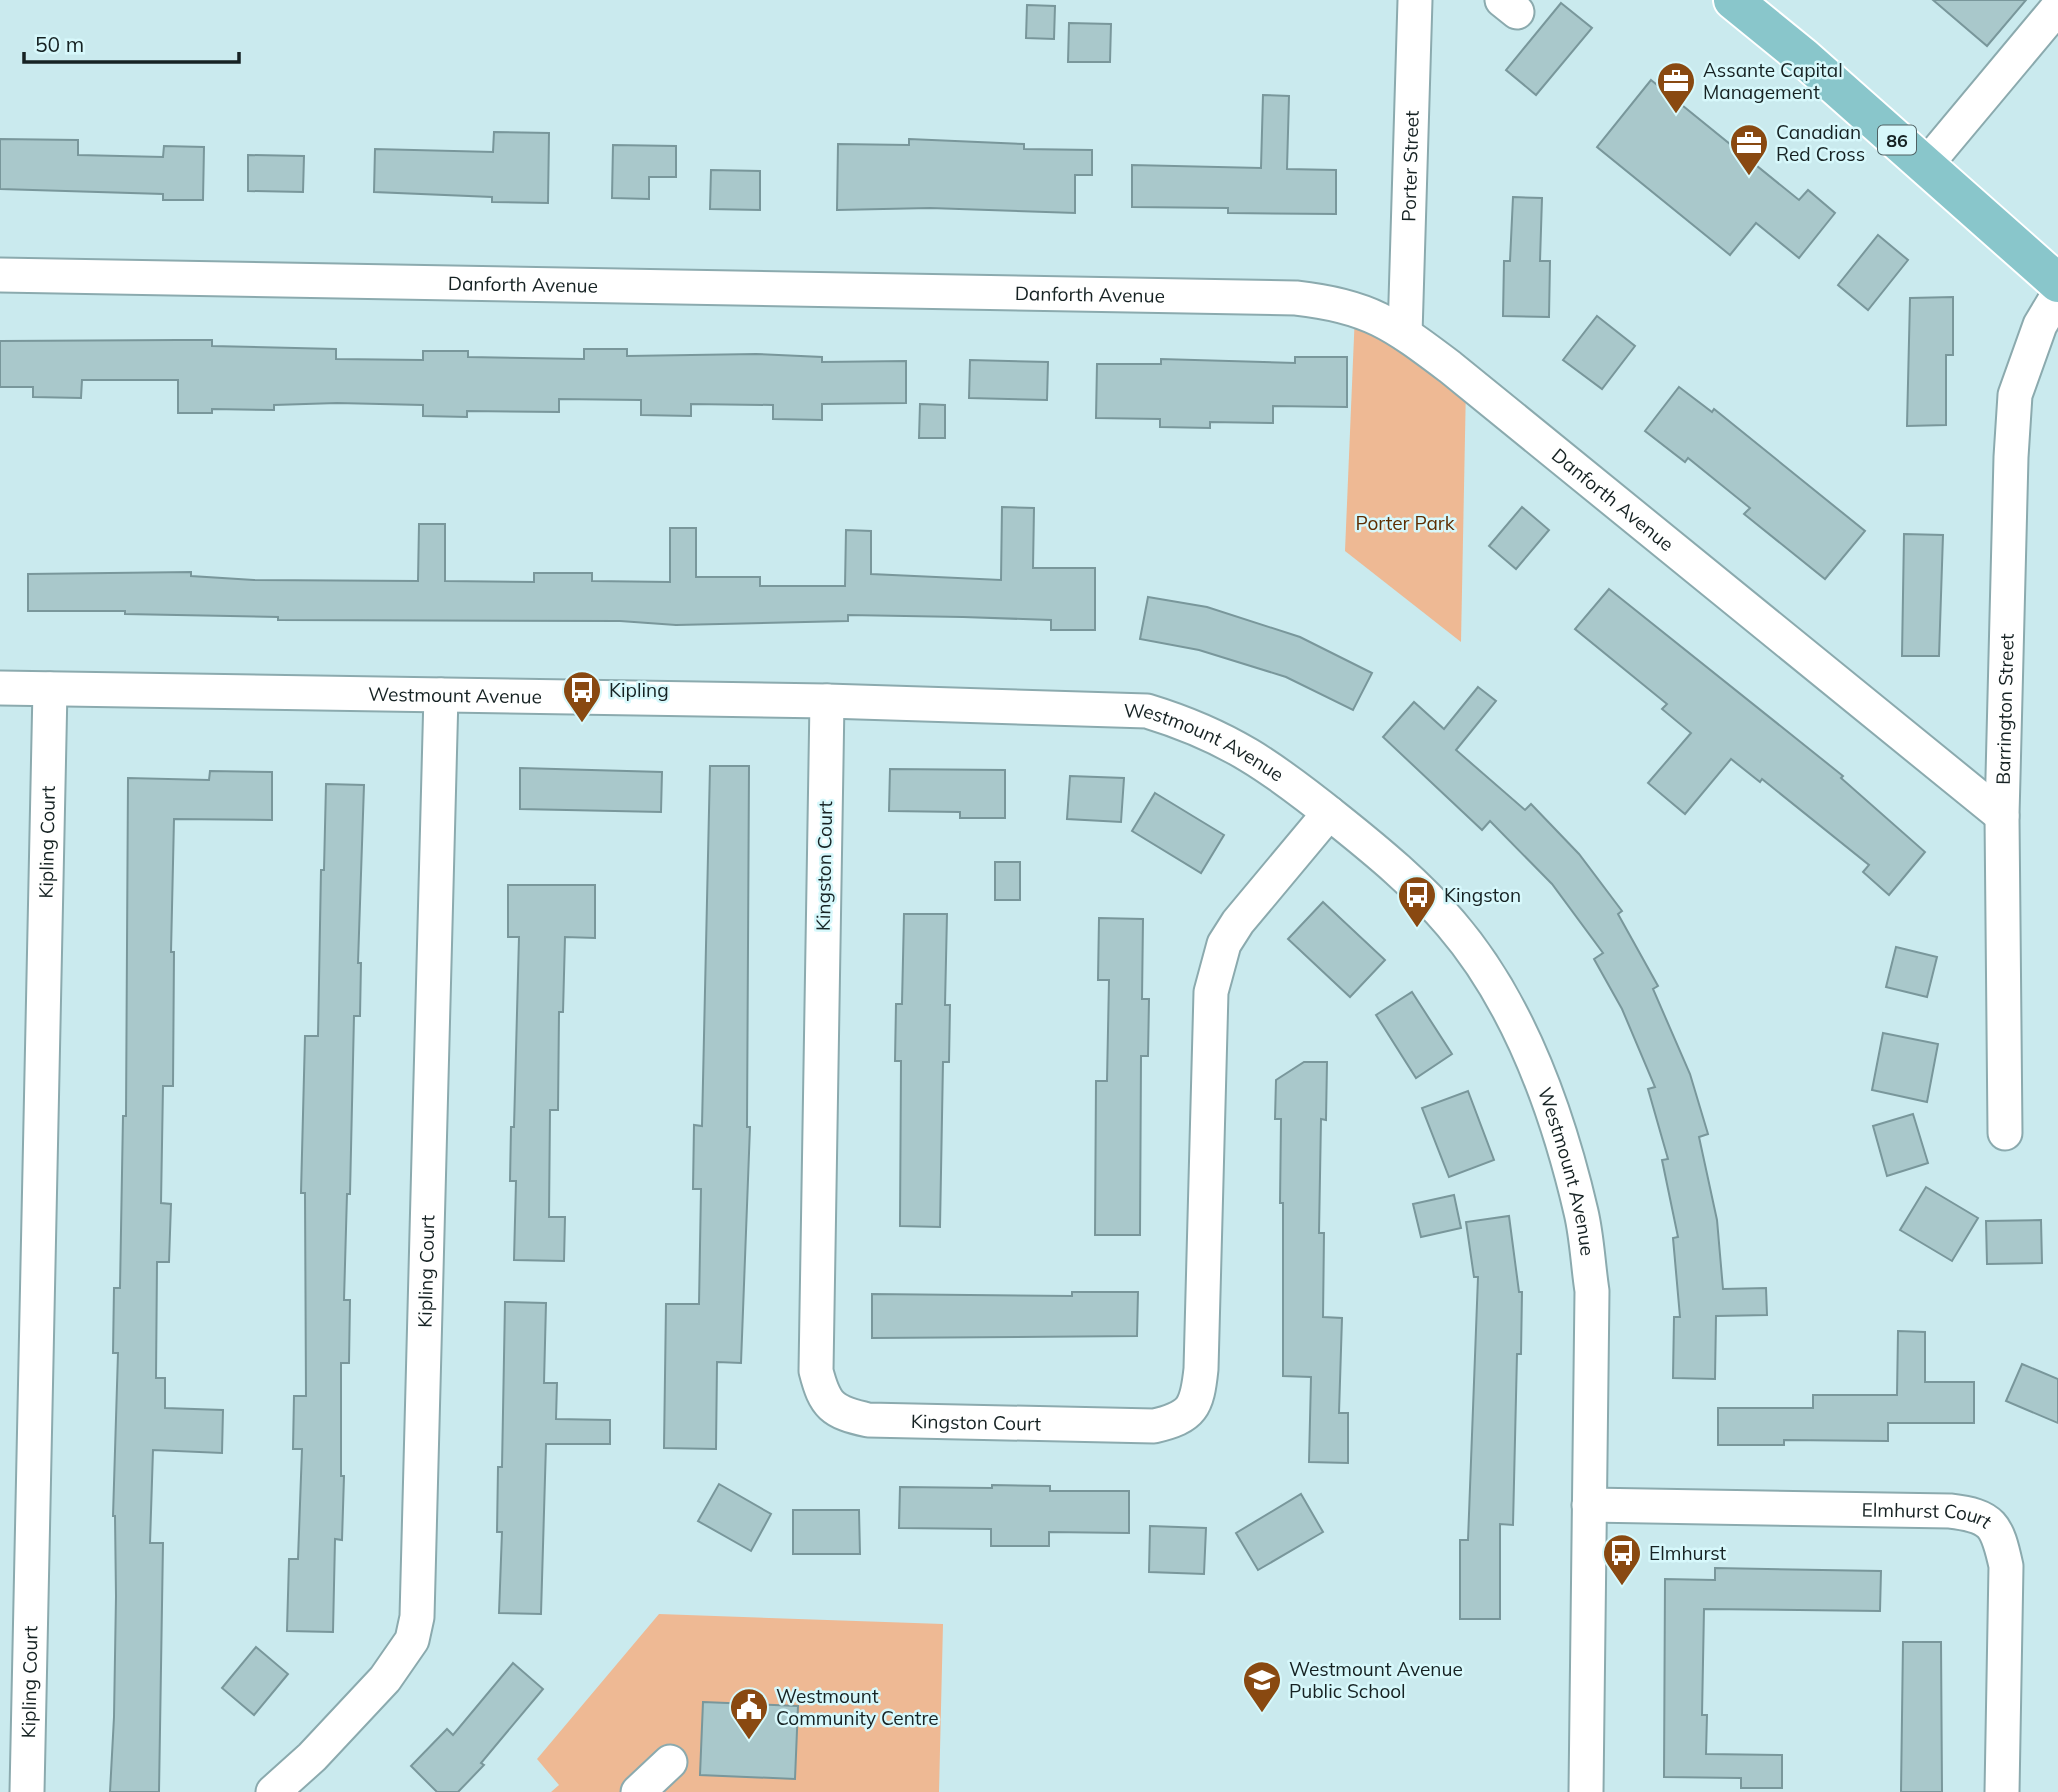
<svg xmlns="http://www.w3.org/2000/svg" width="2058" height="1792" font-family="Mulish,sans-serif">
  <style>
    .green { fill: #eeb994 }
    .building { fill: #a9c8cb; stroke: #79979b; stroke-width: 2 }
    .lines { fill: none; stroke-linecap: round; stroke-linejoin: round }
    .minor-casing { stroke: #8baaae; stroke-width: 37 }
    .major-casing { stroke: #fff; stroke-width: 42 }
    .minor { stroke: #fff; stroke-width: 33 }
    .major { stroke: #89c6cb; stroke-width: 38 }
    .labels { text-anchor: middle; dominant-baseline: central; stroke-width: 5; stroke-linejoin: round; paint-order: stroke }
    .shield { fill: #d7f8fb; stroke: #506264; stroke-width: 2 }
    .shield-label { font-size: 18px; font-weight: bold; fill: #162223 }
    .poi-label { font-size: 19px; fill: #162223; stroke: #d7f8fb; text-anchor: start }
    .street-label { font-size: 19px; fill: #162223; stroke: #d7f8fb }
    .park-label { font-size: 19px; fill: #5e2d00; stroke: #d7f8fb }
  </style>
  <rect width="100%" height="100%" fill="#caeaee"/>
  <g class="green">
    <polygon points="1355,313 1466,385 1461,642 1345,551"/>
    <polygon points="659,1614 943,1624 939,1792 551,1792 559,1785 537,1759"/>
  </g>
  <g class="building">
    <polygon points="1933,0 2026,0 1987,46"/>
    <polygon points="1561,3 1592,28 1536,95 1506,70"/>
    <polygon points="1027,5 1055,6 1054,39 1026,38"/>
    <polygon points="1069,23 1111,24 1110,62 1068,62"/>
    <polygon points="1651,80 1799,200 1808,190 1835,213 1799,258 1756,223 1730,255 1597,147"/>
    <polygon points="1263,95 1289,96 1287,169 1336,170 1336,214 1228,213 1228,208 1132,207 1132,165 1261,168"/>
    <polygon points="494,132 549,133 548,203 492,202 492,197 374,192 375,149 493,152"/>
    <polygon points="0,139 78,140 78,155 163,157 164,146 204,147 203,200 163,200 163,194 0,189"/>
    <polygon points="909,139 1024,144 1024,149 1092,150 1092,175 1075,175 1075,213 930,208 837,210 838,144 909,145"/>
    <polygon points="613,145 676,146 676,177 649,177 649,199 612,198"/>
    <polygon points="248,155 304,156 303,192 248,191"/>
    <polygon points="711,170 760,171 760,210 710,209"/>
    <polygon points="1513,197 1542,198 1540,261 1550,261 1549,317 1503,316 1504,261 1510,261"/>
    <polygon points="1878,235 1908,260 1868,310 1838,285"/>
    <polygon points="1953,297 1953,355 1946,355 1946,425 1907,426 1910,298"/>
    <polygon points="1597,316 1635,346 1602,389 1563,360"/>
    <polygon points="178,340 212,340 212,346 336,349 336,359 423,360 423,351 468,351 468,357 584,359 584,349 627,349 627,356 756,354 822,357 822,362 906,361 906,403 822,404 822,420 773,419 773,405 691,404 691,416 641,415 641,400 559,399 559,412 467,411 467,417 423,416 423,405 337,403 274,405 274,410 212,409 212,413 178,413 178,380 82,380 81,398 33,397 33,387 0,387 0,341"/>
    <polygon points="1295,357 1347,357 1347,407 1273,406 1273,423 1210,422 1210,428 1160,427 1160,419 1096,418 1097,364 1161,364 1161,359 1295,363"/>
    <polygon points="970,360 1048,362 1047,400 969,398"/>
    <polygon points="1679,387 1712,412 1714,409 1865,531 1825,579 1744,514 1750,508 1688,458 1685,462 1645,431"/>
    <polygon points="920,404 945,405 945,438 919,438"/>
    <polygon points="1002,507 1034,508 1033,568 1095,568 1095,630 1051,630 1051,620 963,617 848,615 848,621 676,625 620,621 278,620 278,617 125,614 125,611 28,611 28,574 191,572 191,576 254,580 418,581 419,524 445,524 445,581 534,582 534,573 592,573 592,581 670,582 670,528 696,528 696,577 760,577 760,586 845,586 846,530 871,531 871,574 1001,580"/>
    <polygon points="1522,507 1549,530 1516,569 1489,546"/>
    <polygon points="1904,534 1943,535 1939,656 1902,656"/>
    <polygon points="1609,589 1843,776 1841,778 1925,852 1889,895 1863,872 1869,865 1762,779 1760,782 1731,759 1685,814 1648,783 1691,733 1662,709 1667,704 1575,629"/>
    <polygon points="1148,597 1207,607 1300,637 1372,673 1353,710 1286,677 1199,650 1140,639"/>
    <polygon points="1478,687 1496,701 1456,750 1525,810 1531,804 1579,854 1622,911 1618,914 1658,986 1653,989 1690,1074 1708,1134 1699,1137 1717,1220 1723,1289 1766,1288 1767,1315 1716,1316 1715,1379 1673,1378 1674,1317 1680,1317 1673,1238 1678,1237 1662,1160 1668,1159 1648,1089 1655,1087 1622,1009 1594,959 1603,953 1552,884 1490,821 1482,830 1383,737 1414,702 1444,729"/>
    <polygon points="710,766 749,766 747,1127 750,1127 741,1363 717,1362 716,1449 664,1448 666,1304 699,1304 701,1189 693,1189 694,1125 702,1126"/>
    <polygon points="520,768 662,772 661,812 520,809"/>
    <polygon points="890,769 1005,770 1005,818 960,818 960,812 889,811"/>
    <polygon points="210,771 272,772 272,820 174,819 171,952 174,952 173,1086 163,1086 161,1203 171,1204 169,1262 157,1262 156,1378 165,1378 165,1408 223,1410 222,1453 153,1450 150,1543 163,1543 159,1792 110,1792 114,1717 116,1596 115,1516 113,1516 118,1353 113,1353 114,1288 120,1288 123,1116 126,1116 128,778 209,780"/>
    <polygon points="1070,776 1124,778 1121,822 1067,819"/>
    <polygon points="326,784 364,785 358,963 361,963 360,1016 354,1016 350,1194 347,1194 344,1300 350,1300 349,1363 341,1363 341,1476 344,1476 342,1540 335,1539 333,1632 287,1631 289,1559 298,1559 302,1449 293,1449 294,1396 306,1396 305,1193 301,1193 305,1036 318,1036 321,870 324,870"/>
    <polygon points="1155,793 1224,835 1201,873 1132,831"/>
    <rect x="995" y="862" width="25" height="38"/>
    <polygon points="508,885 595,885 595,938 565,937 563,1012 559,1012 558,1110 550,1110 549,1217 565,1217 564,1261 514,1260 516,1181 510,1181 511,1127 514,1127 519,937 508,937"/>
    <polygon points="1323,902 1385,960 1350,997 1288,939"/>
    <polygon points="904,914 947,914 945,1005 950,1005 949,1062 943,1062 940,1227 900,1226 901,1061 895,1061 896,1004 902,1004"/>
    <polygon points="1099,918 1143,919 1142,999 1149,999 1148,1056 1141,1056 1140,1235 1095,1235 1096,1081 1107,1081 1109,980 1098,980"/>
    <polygon points="1896,947 1937,957 1927,997 1886,987"/>
    <polygon points="1412,992 1452,1054 1416,1078 1376,1015"/>
    <polygon points="1883,1033 1938,1044 1927,1102 1872,1090"/>
    <polygon points="1304,1062 1327,1062 1326,1120 1321,1119 1319,1233 1324,1233 1323,1317 1342,1318 1339,1413 1348,1413 1348,1463 1309,1462 1311,1377 1283,1376 1283,1203 1280,1203 1281,1119 1275,1119 1276,1080"/>
    <polygon points="1468,1091 1494,1160 1449,1177 1422,1108"/>
    <polygon points="1913,1114 1928,1163 1887,1176 1873,1126"/>
    <polygon points="1926,1187 1978,1218 1952,1261 1900,1230"/>
    <polygon points="1454,1195 1461,1228 1421,1237 1413,1204"/>
    <polygon points="1509,1216 1519,1292 1522,1292 1521,1354 1517,1354 1513,1525 1500,1524 1500,1619 1460,1619 1460,1540 1468,1540 1478,1277 1474,1277 1466,1222"/>
    <polygon points="2041,1220 2042,1263 1987,1264 1986,1221"/>
    <polygon points="1072,1292 1138,1292 1137,1336 872,1338 872,1294 1072,1296"/>
    <polygon points="505,1302 546,1303 544,1383 557,1383 556,1419 610,1420 610,1444 546,1444 541,1614 499,1613 502,1532 497,1532 498,1467 502,1467"/>
    <polygon points="1898,1331 1925,1332 1925,1382 1974,1382 1974,1423 1888,1423 1888,1441 1784,1440 1784,1445 1718,1445 1718,1408 1813,1408 1813,1395 1897,1395"/>
    <polygon points="2022,1364 2058,1379 2058,1423 2006,1401"/>
    <polygon points="719,1484 771,1514 751,1551 698,1521"/>
    <polygon points="992,1485 1050,1486 1050,1491 1129,1491 1129,1533 1049,1532 1049,1546 991,1546 991,1529 899,1528 900,1487 992,1488"/>
    <polygon points="1301,1494 1323,1532 1258,1570 1236,1533"/>
    <polygon points="793,1510 859,1510 860,1554 793,1554"/>
    <polygon points="1150,1526 1206,1528 1204,1574 1149,1572"/>
    <polygon points="1715,1568 1881,1571 1880,1611 1704,1609 1702,1715 1707,1715 1706,1754 1782,1755 1782,1788 1741,1788 1741,1778 1664,1777 1665,1579 1715,1580"/>
    <polygon points="1903,1642 1941,1642 1942,1792 1901,1792"/>
    <polygon points="256,1647 288,1674 254,1715 222,1688"/>
    <polygon points="513,1663 543,1689 481,1763 484,1765 458,1792 437,1792 411,1766 447,1729 453,1735"/>
    <polygon points="703,1702 798,1706 795,1779 700,1775"/>
  </g>
  <g class="lines">
    <defs>
      <g id="minor">
        <polyline points="1502,0 1517,12"/>
        <polyline points="1926,165 2058,7"/>
        <path id="s1" d="M0 275 1296 298C1369 306 1393 324 1450 367L2002 816"/>
        <path id="s2" d="M1405 334 1415 0"/>
        <path id="s3" d="M0 688 827 701 1147 711C1229 736 1272 767 1338 820 1378 852 1418 885 1451 924 1519 1003 1558 1113 1581 1212 1587 1237 1588 1265 1592 1291L1586 1792"/>
        <path id="s4" d="M827 701 816 1371C825 1406 832 1412 868 1420L1154 1426C1193 1417 1197 1407 1201 1369L1211 992 1224 944 1238 922 1329 813"/>
        <path id="s5" d="M2005 1133 2002 816 2011 457 2015 395 2040 325 2058 295"/>
        <path id="s6" d="M1589 1505 1950 1511C1993 1516 1997 1525 2006 1566L2002 1792"/>
        <path id="s7" d="M27 1792 50 689"/>
        <path id="s8" d="M273 1792 312 1757 385 1679 412 1640 417 1617 441 695"/>
        <polyline points="638,1792 670,1762"/>
      </g>
      <polyline id="major" points="1733,0 1803,57 2058,283"/>
    </defs>
    <use href="#minor" class="minor-casing"/>
    <use href="#major" class="major-casing"/>
    <use href="#minor" class="minor"/>
    <use href="#major" class="major"/>
  </g>
  <defs>
    <symbol id="office-pin" viewBox="-11 -11 22 30"><path d="M0 17L-7.5 6A9.5 9.5 0 1 1 7.5 6Z" fill="#894911" stroke="#d7f8fb"/><path d="M-6-3h4V-5.5h4V-3h4V5H-6ZM-1-4.5V-3h2v-1.5ZM-6 0V1H6V0Z" fill="#fff"/></symbol>
    <symbol id="bus-pin" viewBox="-11 -11 22 30"><path d="M0 17L-7.5 6A9.5 9.5 0 1 1 7.5 6Z" fill="#894911" stroke="#d7f8fb"/><path d="M-5-6H5V4H4V6H2V4H-2V6H-4V4H-5ZM-3.5-4V0h7V-4ZM-3.5 1.2v1.5H-2V1.2ZM2 1.2v1.5H3.5V1.2Z" fill="#fff"/></symbol>
    <symbol id="school-pin" viewBox="-11 -11 22 30"><path d="M0 17L-7.5 6A9.5 9.5 0 1 1 7.5 6Z" fill="#894911" stroke="#d7f8fb"/><path d="M0-5L7-2L0 1L-7-2ZM-4 1L0 2.5L4 1V4Q0 6-4 4Z" fill="#fff"/></symbol>
    <symbol id="civic-pin" viewBox="-11 -11 22 30"><path d="M0 17L-7.5 6A9.5 9.5 0 1 1 7.5 6Z" fill="#894911" stroke="#d7f8fb"/><path d="M-.6-6.5H3V-4.5H.6V-3L4-1V1h2V6H-6V1h2V-1L-.6-3ZM-1.2 2.5V6h2.4V2.5Z" fill="#fff"/></symbol>
  </defs>
  <g fill-rule="evenodd">
    <use href="#office-pin" x="1654" y="59" width="44" height="60"/>
    <use href="#office-pin" x="1727" y="121" width="44" height="60"/>
    <use href="#bus-pin" x="560" y="668" width="44" height="60"/>
    <use href="#bus-pin" x="1395" y="873" width="44" height="60"/>
    <use href="#bus-pin" x="1600" y="1531" width="44" height="60"/>
    <use href="#school-pin" x="1240" y="1658" width="44" height="60"/>
    <use href="#civic-pin" x="727" y="1685" width="44" height="60"/>
  </g>
  <g class="labels">
    <rect class="shield" x="1878" y="125.5" width="38" height="29" rx="5"/>
    <g class="shield-label">
      <text x="1897" y="140">86</text>
    </g>
    <g class="poi-label">
      <text x="1703" y="70">Assante Capital<tspan x="1703" dy="22">Management</tspan></text>
      <text x="1776" y="132">Canadian<tspan x="1776" dy="22">Red Cross</tspan></text>
      <text x="609" y="690">Kipling</text>
      <text x="1444" y="895">Kingston</text>
      <text x="1649" y="1553">Elmhurst</text>
      <text x="1289" y="1669">Westmount Avenue<tspan x="1289" dy="22">Public School</tspan></text>
      <text x="776" y="1696">Westmount<tspan x="776" dy="22">Community Centre</tspan></text>
    </g>
    <g class="street-label">
      <text stroke="none"><textPath href="#s2" startOffset="168">Porter Street</textPath></text>
      <text stroke="none"><textPath href="#s1" startOffset="523">Danforth Avenue</textPath></text>
      <text stroke="none"><textPath href="#s1" startOffset="1090">Danforth Avenue</textPath></text>
      <text stroke="none"><textPath href="#s1" startOffset="1678">Danforth Avenue</textPath></text>
      <text stroke="none"><textPath href="#s3" startOffset="455">Westmount Avenue</textPath></text>
      <text stroke="none"><textPath href="#s5" startOffset="424">Barrington Street</textPath></text>
      <text stroke="none"><textPath href="#s3" startOffset="1211">Westmount Avenue</textPath></text>
      <text stroke="none"><textPath href="#s7" startOffset="950">Kipling Court</textPath></text>
      <text transform="translate(824 866) rotate(-89)">Kingston Court</text>
      <text stroke="none"><textPath href="#s3" startOffset="1799">Westmount Avenue</textPath></text>
      <text stroke="none"><textPath href="#s8" startOffset="576">Kipling Court</textPath></text>
      <text stroke="none"><textPath href="#s4" startOffset="856">Kingston Court</textPath></text>
      <text stroke="none"><textPath href="#s6" startOffset="338">Elmhurst Court</textPath></text>
      <text stroke="none"><textPath href="#s7" startOffset="110">Kipling Court</textPath></text>
    </g>
    <g class="park-label">
      <text x="1405" y="523">Porter Park</text>
    </g>
  </g>
  <path d="M24 52v10h215v-10" fill="none" stroke="#162223" stroke-width="3.5"/>
  <text x="35" y="52" font-size="21" fill="#162223" stroke="#d7f8fb" stroke-width="5" paint-order="stroke">50 m</text>
</svg>
